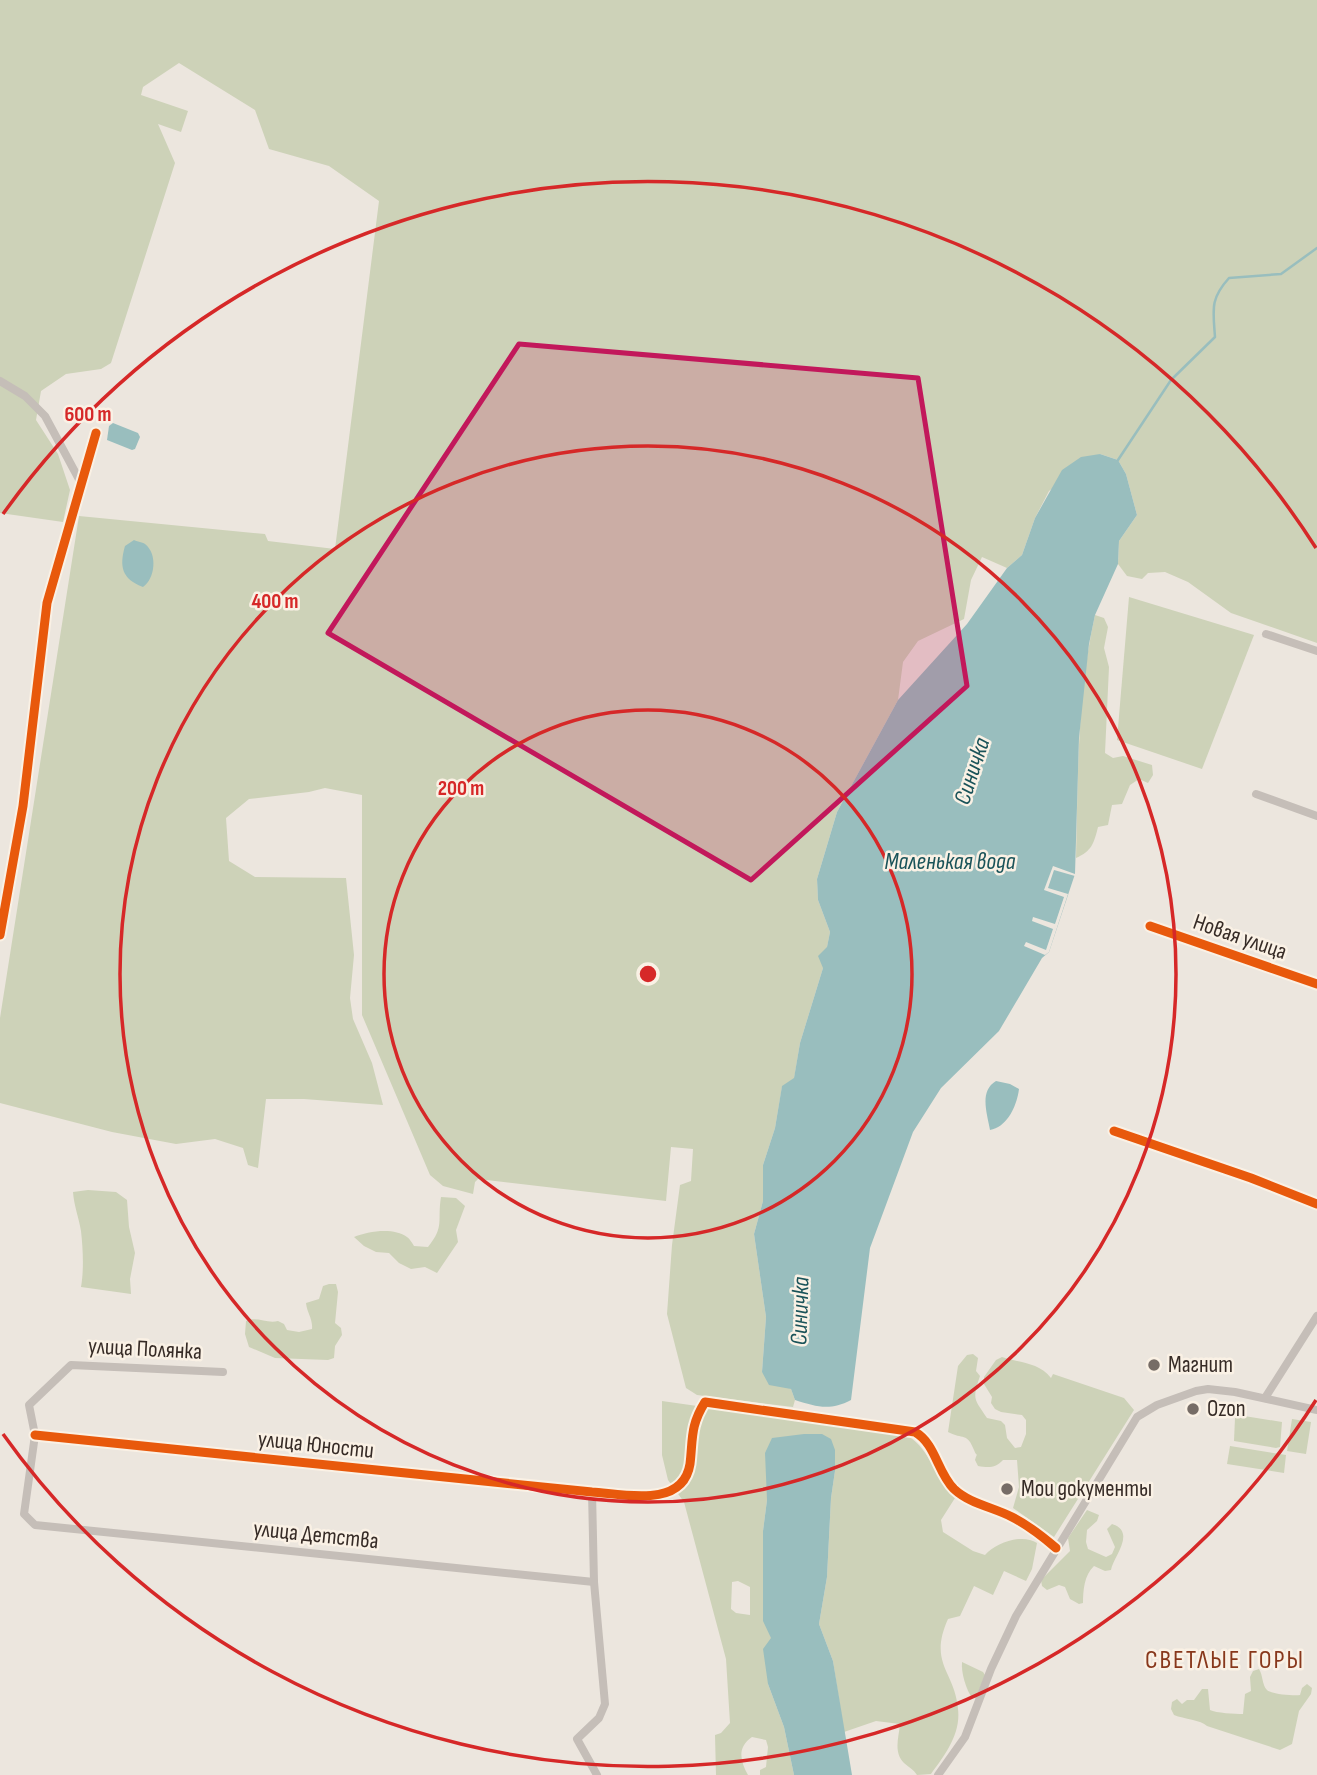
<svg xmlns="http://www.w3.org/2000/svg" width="1317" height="1775" font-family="'Sofia Sans Condensed',sans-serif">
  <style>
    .green { fill: #cdd2b8; fill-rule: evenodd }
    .water { fill: #99bebe }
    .pier { fill: #ece6de }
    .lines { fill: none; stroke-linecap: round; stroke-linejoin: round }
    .stream { stroke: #99bebe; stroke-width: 2.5 }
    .minor { stroke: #c5beb8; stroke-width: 8 }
    .cycleway-casing { stroke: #faf1e5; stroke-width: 13 }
    .cycleway { stroke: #e8590c; stroke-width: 9 }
    .marked { fill: #c2185b; fill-opacity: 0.2; stroke: #c2185b; stroke-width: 5; stroke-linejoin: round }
    .ring { fill: none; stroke: #d62828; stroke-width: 3.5 }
    .poi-dot { fill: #766c66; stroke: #faf1e5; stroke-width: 2.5 }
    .labels { text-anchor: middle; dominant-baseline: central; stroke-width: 5; stroke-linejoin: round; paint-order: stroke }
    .street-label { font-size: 23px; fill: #362b26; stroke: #faf1e5 }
    .poi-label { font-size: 23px; fill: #362b26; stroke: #faf1e5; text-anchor: start }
    .water-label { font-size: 24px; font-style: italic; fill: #1a5359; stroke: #faf1e5 }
    .quarter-label { font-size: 26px; letter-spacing: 2px; fill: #88381c; stroke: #faf1e5 }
    .centre { fill: #d62828; stroke: #faf1e5; stroke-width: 3.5 }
    .ring-label { font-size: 21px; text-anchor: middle; font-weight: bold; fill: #d62828; stroke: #faf1e5; stroke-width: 5; stroke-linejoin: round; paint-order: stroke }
  </style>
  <rect width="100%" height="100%" fill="#ece6de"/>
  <g class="green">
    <polygon points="0,0 1317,0 1317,643 1231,613 1188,582 1165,572 1148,573 1142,579 1127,576 1118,564 1119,541 1137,515 1126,474 1118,460 1100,454 1049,491 1035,518 1022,555 1007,568 982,557 971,580 964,619 918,641 903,662 898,700 837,812 817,879 818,900 830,932 823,968 800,1043 794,1079 782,1087 775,1128 763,1165 763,1201 754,1234 766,1317 762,1372 791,1389 795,1400 793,1407 697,1395 686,1388 667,1314 672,1245 680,1185 691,1181 693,1149 671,1147 666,1201 478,1179 475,1182 473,1194 443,1186 430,1175 362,1015 362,795 325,788 309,792 249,799 226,818 229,861 255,877 346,878 354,955 350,998 353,1019 372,1063 383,1105 304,1099 266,1099 258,1168 248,1165 243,1148 215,1139 176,1144 112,1132 0,1103 0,1018 79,516 265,534 268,541 335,549 379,201 329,166 269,149 255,110 179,63 143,87 141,95 188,111 181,132 158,124 175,163 111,363 101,369 66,374 41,391 36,420 58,454 70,490 63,522 0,513"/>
    <polygon points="1129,597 1254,635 1202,769 1117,740"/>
    <path d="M1095 615 1104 618 1108 627 1104 648 1109 667 1105 753 1113 758 1123 756 1152 765 1153 775 1148 783 1139 779 1130 785 1122 804 1112 805 1108 825 1098 827C1094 843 1092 851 1076 858 1078 777 1077 695 1095 615Z"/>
    <path d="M88 1190 116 1192 127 1200 129 1227 135 1253 130 1279 131 1294 81 1287C84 1270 83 1249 81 1231 79 1218 74 1206 73 1192Z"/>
    <path d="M441 1197 456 1198 465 1206 456 1230 458 1242 437 1273 425 1267 411 1269 399 1263 389 1253 376 1252 364 1246 354 1237C368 1231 394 1227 407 1237 410 1239 412 1243 414 1246L428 1247C445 1226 437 1221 441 1197Z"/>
    <path d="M329 1284H336L338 1292 335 1323 341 1328 342 1335 335 1346 334 1358 328 1360 275 1358 249 1347 245 1334 246 1321C257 1316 267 1324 278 1321L284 1324 287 1330 299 1332 312 1329C313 1319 307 1313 306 1303L319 1299 323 1286Z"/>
    <path d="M973 1354 978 1358 976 1371 980 1376C972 1400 974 1398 987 1418L1001 1421 1005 1425 1007 1438 1015 1448 1021 1447 1026 1434V1420L1022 1415 1001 1412 995 1409 991 1403 992 1397 984 1384V1377L996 1360 1002 1357C1019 1363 1039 1362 1051 1378L1053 1374 1124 1398 1134 1410 1054 1537 1013 1508 1019 1487 1017 1460H1003C996 1468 989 1468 978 1466L975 1460C978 1451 977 1458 974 1450 967 1432 963 1440 948 1432L958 1366 967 1355Z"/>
    <path d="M662 1401 908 1436C931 1450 935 1479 955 1498L941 1520 943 1532 973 1551 985 1555C996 1543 1022 1533 1037 1543L1032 1569 1026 1581 1004 1571 993 1595 974 1586 960 1616 948 1619C928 1664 955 1671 958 1709 961 1734 945 1755 931 1774L917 1775C913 1769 910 1768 904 1763 893 1752 899 1737 900 1724L876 1721 844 1732 833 1661 819 1624 827 1577 831 1498 835 1471V1450L767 1500 763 1531 771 1638 768 1684 784 1727 794 1775H760V1770L766 1767 768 1747 766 1740 752 1737C737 1747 740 1761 748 1775H716L715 1735 721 1733 730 1723 726 1659 684 1502 668 1480 662 1455ZM738 1581 750 1587V1615L736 1613 731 1609 732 1582Z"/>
    <polygon points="1238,1415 1282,1422 1280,1447 1276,1448 1234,1441 1235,1418"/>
    <polygon points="1292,1419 1311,1422 1306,1454 1287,1451"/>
    <polygon points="1230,1446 1286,1455 1284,1473 1227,1464"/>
    <path d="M1087 1510 1099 1515 1097 1521 1087 1530 1086 1542 1088 1549 1106 1557 1112 1554 1115 1547 1107 1529 1112 1524C1137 1532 1113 1557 1111 1570L1105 1571 1094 1566C1084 1575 1083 1591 1083 1603L1079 1604 1070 1599 1065 1587 1059 1585 1047 1590 1042 1586 1041 1580 1070 1551 1068 1538Z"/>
    <path d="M962 1662 983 1672 985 1675 976 1698H972C966 1689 961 1673 962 1662Z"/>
    <path d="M1259 1669C1263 1675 1262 1685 1267 1690 1271 1694 1294 1696 1300 1695L1302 1688 1307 1684 1312 1688 1311 1694 1299 1711 1292 1744 1280 1750 1207 1726C1201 1720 1184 1719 1174 1715L1171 1709 1172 1702 1177 1699 1182 1704 1187 1700H1194L1202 1689H1208L1210 1710C1216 1713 1235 1714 1243 1714L1245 1694 1251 1691 1250 1677 1253 1671Z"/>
  </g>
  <g class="water">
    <polygon points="113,423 138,433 140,437 135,449 132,450 107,440 109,426"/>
    <path d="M1100 454 1118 460 1126 474 1137 515 1119 541 1118 564 1095 615 1089 644 1079 738 1075 874 1049 952 1042 958 999 1031 941 1088 913 1132 870 1248 851 1400C830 1411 817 1407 795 1400L791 1389 769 1385 762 1372 766 1317 754 1234 763 1201V1165L775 1128 782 1086 794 1078 800 1043 823 968 818 956 827 947 830 932 818 900 817 879 837 812 898 700 967 624 1007 568 1022 555 1035 518 1062 470 1081 457Z"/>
    <path d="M134 540C136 541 144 543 145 544 158 554 155 579 143 587 122 579 119 567 125 546Z"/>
    <path d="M996 1081 1010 1084 1019 1089C1017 1105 1008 1127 990 1130 987 1113 979 1091 996 1081Z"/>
    <polygon points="804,1434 822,1434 831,1439 835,1450 835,1471 831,1498 827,1577 819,1624 833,1661 852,1775 794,1775 784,1727 768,1684 763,1649 771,1638 763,1621 763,1531 767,1500 765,1453 772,1438"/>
  </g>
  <polygon class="pier" points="1053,866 1075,874 1075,876 1054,870 1048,888 1068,894 1049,952 1045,955 1024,946 1026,942 1046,950 1053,929 1032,921 1033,917 1055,924 1064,897 1044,890"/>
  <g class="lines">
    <path class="stream" d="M1118 460 1171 380 1215 337C1213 309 1210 299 1229 278L1281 274 1317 248"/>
    <g class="minor">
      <polyline points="0,381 25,396 45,416 81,483"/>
      <polyline points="1266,634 1317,651"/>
      <polyline points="1256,794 1317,816"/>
      <polyline points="1150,926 1317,984"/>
      <polyline points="0,935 23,806 47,603 96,433"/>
      <polyline points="1114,1131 1251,1178 1317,1204"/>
      <polyline points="223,1372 71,1365 29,1405 35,1435 24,1514 35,1525 594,1582"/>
      <polyline points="1265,1398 1317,1316"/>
      <path d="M35 1435 592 1492C623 1494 683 1509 690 1464 693 1439 690 1426 705 1402L915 1432C936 1444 937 1472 954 1489 970 1504 993 1507 1012 1517 1028 1525 1042 1536 1056 1548"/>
      <polyline points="592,1492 594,1582 605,1704 599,1718 577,1739 597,1775"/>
      <polyline points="938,1775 965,1737 991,1669 1016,1616 1137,1417 1157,1405 1196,1391 1208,1389 1235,1392 1317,1410"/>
    </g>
    <defs>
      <g id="cycleway">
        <polyline points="1150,926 1317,984"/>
        <polyline points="0,935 23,806 47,603 96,433"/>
        <polyline points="1114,1131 1251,1178 1317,1204"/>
        <path d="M35 1435 592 1492C623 1494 683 1509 690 1464 693 1439 690 1426 705 1402L915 1432C936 1444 937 1472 954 1489 970 1504 993 1507 1012 1517 1028 1525 1042 1536 1056 1548"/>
      </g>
    </defs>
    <use href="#cycleway" class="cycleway-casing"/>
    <use href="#cycleway" class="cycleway"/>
  </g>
  <path class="marked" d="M519 344 918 378 967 686 751 880 328 633Z"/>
  <g class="ring">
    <circle cx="648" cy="974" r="264"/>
    <circle cx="648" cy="974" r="528"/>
    <path d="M1316 1400A792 792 0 0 1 3 1434M3 514A792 792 0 0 1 1316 548"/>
  </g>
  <g class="poi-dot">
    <circle cx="1154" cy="1365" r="7"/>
    <circle cx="1193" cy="1409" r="7"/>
    <circle cx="1007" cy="1489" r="7"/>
  </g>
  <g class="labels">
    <g class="street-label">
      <text transform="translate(1240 937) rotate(19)">Новая улица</text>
      <text transform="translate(145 1349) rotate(3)">улица Полянка</text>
      <text transform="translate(316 1445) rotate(6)">улица Юности</text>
      <text transform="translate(316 1535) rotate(6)">улица Детства</text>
    </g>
    <g class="poi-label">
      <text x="1168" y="1365">Магнит</text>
      <text x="1207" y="1409">Ozon</text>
      <text x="1021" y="1489">Мои документы</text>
    </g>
    <g class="water-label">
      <text transform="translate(972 771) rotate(-72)">Синичка</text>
      <text x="950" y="861">Маленькая вода</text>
      <text transform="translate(800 1311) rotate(-88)">Синичка</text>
    </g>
    <g class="quarter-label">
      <text x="1225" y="1660">СВЕТЛЫЕ ГОРЫ</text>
    </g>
  </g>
  <circle cx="648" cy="974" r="10" class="centre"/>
  <g class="ring-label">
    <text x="88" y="421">600 m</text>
    <text x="275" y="608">400 m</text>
    <text x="461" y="795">200 m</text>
  </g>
</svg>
